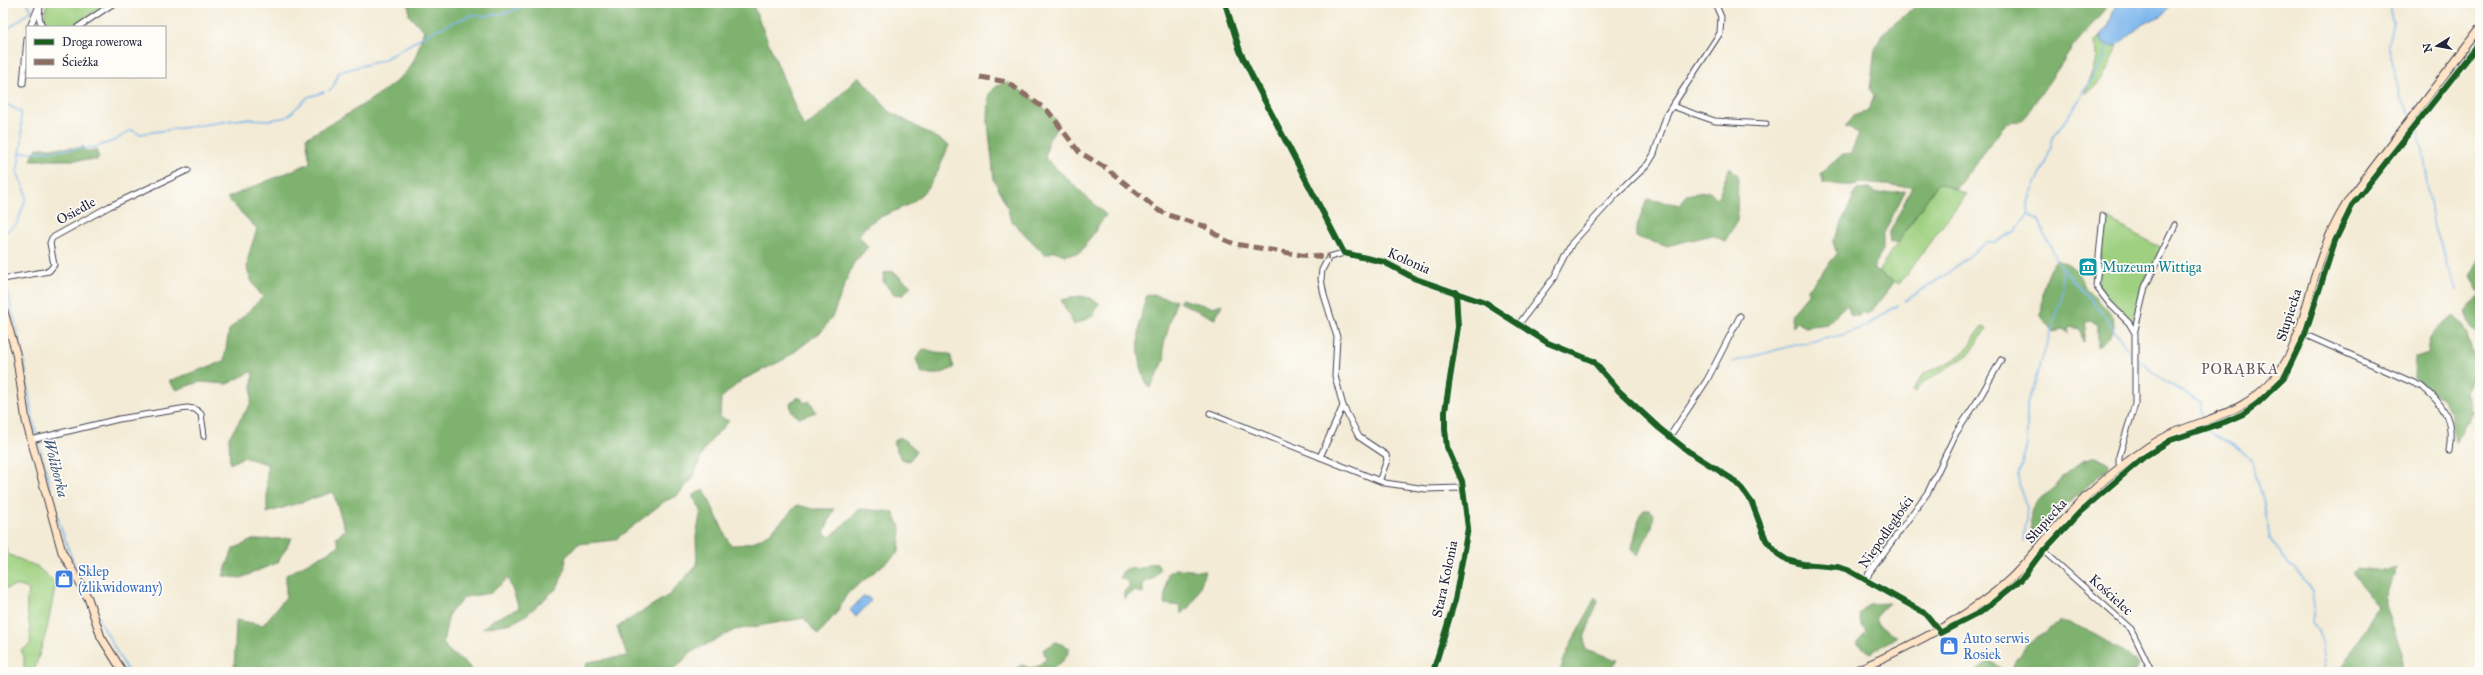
<svg xmlns="http://www.w3.org/2000/svg" width="2483" height="675" font-family="'IM FELL Great Primer',serif">
  <style>
    .green { fill: #9ed080; stroke: #60795e }
    .forest { fill: #7eb26e; stroke: #506a54 }
    .water { fill: #7bb6ec; stroke: #4e6c94 }
    .lines { fill: none; stroke-linecap: round; stroke-linejoin: round }
    .stream { stroke: #7bb6ec; stroke-width: 1.5 }
    .street-casing { stroke: #414052; stroke-width: 7 }
    .secondary-casing { stroke: #414052; stroke-width: 9 }
    .street { stroke: #fff; stroke-width: 5 }
    .secondary { stroke: #ffe4c6; stroke-width: 7 }
    .quiet { stroke: #8d6e63; stroke-width: 5; stroke-dasharray: 10 5; stroke-linecap: butt }
    .cycleway-casing { stroke: #fdfcf7; stroke-width: 8 }
    .cycleway { stroke: #1b5e20; stroke-width: 6 }
    .labels { text-anchor: middle; dominant-baseline: central; stroke-width: 3.5; stroke-linejoin: round; paint-order: stroke }
    .street-label { font-size: 14px; fill: #22223b; stroke: #fdfcf7 }
    .culture-label { font-size: 14px; fill: #0d838f; stroke: #fdfcf7; text-anchor: start }
    .shop-label { font-size: 14px; fill: #366cbe; stroke: #fdfcf7; text-anchor: start }
    .neighbourhood-label { font-size: 15px; letter-spacing: 1px; fill: #685564; stroke: #fdfcf7 }
    .water-label { font-size: 15px; font-style: italic; fill: #415679; stroke: #fdfcf7 }
  </style>
  <rect width="100%" height="100%" fill="#fdfcf7"/>
  <filter id="ink" filterUnits="userSpaceOnUse"><feTurbulence type="fractalNoise" baseFrequency=".025" numOctaves="2"/><feDisplacementMap in="SourceGraphic" scale="8" xChannelSelector="R" yChannelSelector="G"/><feConvolveMatrix kernelMatrix="1 2 1 2 8 2 1 2 1" color-interpolation-filters="sRGB"/></filter>
  <filter id="wash" filterUnits="userSpaceOnUse"><feTurbulence type="fractalNoise" baseFrequency=".012" numOctaves="4" result="noise"/><feDisplacementMap in="SourceGraphic" scale="16" xChannelSelector="R" yChannelSelector="G"/><feGaussianBlur stdDeviation="0.9" result="paint"/><feColorMatrix in="noise" values="0 0 0 0 0 0 0 0 0 0 0 0 0 0 0 0 0 1.4 0 .05"/><feComposite in="paint" operator="in"/></filter>
  <g filter="url(#wash)">
    <rect width="100%" height="100%" fill="#f3ebd5"/>
    <g class="green">
      <polygon points="47,3 106,3 72,27 49,27 44,19"/>
      <path d="M2102 34 2101 40 2115 46 2119 42C2112 62 2104 82 2086 94L2088 84 2097 58 2096 41Z"/>
      <polygon points="1938,183 1966,194 1899,284 1878,272"/>
      <path d="M2105 218 2162 248 2142 287 2133 323C2120 313 2103 299 2098 283Z"/>
      <polygon points="1982,327 1986,329 1968,355 1921,384 1915,392 1912,391 1925,373 1952,361 1965,351"/>
      <path d="M3 535 7 554 36 566 56 583 47 629 34 672H24V656L21 650 30 645C33 626 22 609 29 591 21 583 13 586 3 590Z"/>
    </g>
    <g class="forest">
      <path d="M409 3H752L804 128 826 110 859 76 889 111 949 145C940 166 934 185 915 200 897 214 869 215 859 236L868 247 853 264 833 315 822 331 785 359 742 380 721 398 720 417 729 421 713 438 703 452 693 478 677 496 665 501 615 540 578 544 566 557 565 570 557 588 525 616 512 623 483 628 493 620 519 608 508 578 491 593 465 597 449 614 443 643 449 651 471 668 470 672H234L236 620 263 625 286 597V575L339 546 336 537 345 530 333 492 267 513V464L243 457 230 464 229 437 251 403 253 371 227 384 199 382 176 390 169 381 224 361 229 330 263 297C239 268 247 262 257 229L227 198 310 163 306 138C332 123 394 90 410 67 417 58 420 41 424 30L409 16Z"/>
      <path d="M1920 3H2110L2073 47 2022 121 2007 122 1956 190 1938 183 1898 242 1890 243 1889 234 1912 187 1859 183C1848 188 1836 183 1823 184L1821 173 1843 154 1851 153 1859 133 1845 127 1853 116 1869 111 1874 95 1870 90 1875 49 1883 33Z"/>
      <path d="M1007 82C1025 94 1047 106 1059 124L1049 139 1045 158 1106 215 1080 253 1065 255 1054 251 1045 255 1010 219 1008 208 994 180 988 122 989 93 997 86Z"/>
      <polygon points="83,146 84,151 96,150 99,158 97,160 31,160 37,148 80,148"/>
      <polygon points="1730,167 1738,175 1737,221 1725,241 1712,235 1666,246 1636,237 1636,229 1647,199 1681,205 1686,195 1710,191 1717,199"/>
      <polygon points="1869,188 1876,194 1905,191 1883,235 1883,250 1873,268 1894,282 1871,312 1865,314 1862,312 1859,316 1851,316 1847,304 1827,324 1805,327 1798,321 1793,327 1790,315 1808,294 1808,289 1837,254 1833,242 1857,189"/>
      <polygon points="2480,258 2480,293 2470,276"/>
      <path d="M2058 259C2066 263 2075 268 2080 276 2082 280 2082 286 2086 290 2107 308 2131 326 2097 347V326L2091 321 2086 322 2083 343 2080 329 2069 327 2068 333 2063 330 2053 332 2041 316C2043 298 2042 269 2058 259Z"/>
      <polygon points="892,271 911,286 903,295 893,294 883,281 884,273"/>
      <path d="M1147 294 1176 300 1163 348 1165 359 1151 387 1149 388C1134 360 1137 324 1147 294Z"/>
      <polygon points="2480,295 2480,338 2472,330 2465,312"/>
      <polygon points="1080,296 1090,298 1099,303 1093,316 1074,325 1061,300"/>
      <polygon points="1181,299 1212,307 1222,304 1215,319 1179,302"/>
      <path d="M2454 315 2464 325 2476 366 2466 392 2473 412 2457 441 2455 442 2450 413 2442 399 2414 378 2415 357 2427 353C2429 331 2437 328 2454 315Z"/>
      <polygon points="923,349 935,353 950,354 954,368 939,374 922,374 916,359"/>
      <polygon points="796,398 801,398 804,403 810,401 816,412 799,418 792,412 790,404"/>
      <polygon points="900,437 912,446 916,452 909,461 901,459 893,442"/>
      <path d="M2097 456 2109 464 2108 468 2040 528 2031 533C2031 525 2029 515 2033 507 2039 494 2058 492 2061 477L2083 460Z"/>
      <path d="M704 489 730 545C764 546 775 527 797 505L813 509H834L824 533 830 537 860 509 893 512 901 529 899 552 847 594 837 612 818 635 804 618 735 630 691 652 672 672H585L587 662 627 656 617 627 669 595 697 565 696 537 701 510 692 496Z"/>
      <polygon points="1644,510 1650,510 1654,514 1652,527 1637,556 1632,548 1640,515"/>
      <polygon points="292,538 278,562 241,578 223,576 233,549 252,540"/>
      <polygon points="1154,563 1157,563 1160,569 1154,579 1145,581 1143,584 1143,593 1134,591 1124,599 1124,592 1129,586 1128,581 1120,578 1122,572 1128,568 1138,569"/>
      <polygon points="2396,567 2385,597 2385,606 2402,652 2402,672 2339,672 2378,607 2352,572 2358,568 2384,571"/>
      <path d="M1175 569 1205 571C1201 585 1195 606 1181 614L1180 606 1164 604 1168 573Z"/>
      <path d="M1595 597 1598 601 1584 638 1585 649 1618 660 1608 672H1560C1567 645 1584 623 1595 597Z"/>
      <polygon points="1889,603 1880,611 1876,618 1879,626 1897,636 1871,653 1856,643 1866,632 1861,624 1859,614 1869,604"/>
      <path d="M2061 622C2091 628 2117 646 2139 666L2134 672H2011C2016 650 2042 632 2061 622Z"/>
      <path d="M1056 642 1070 648C1061 675 1035 672 1010 672L1022 665 1030 668 1039 666 1046 658 1043 650Z"/>
      <polygon points="1989,661 2005,670 2005,672 1974,672"/>
    </g>
    <g class="water">
      <path d="M2116 3H2173L2161 16 2143 24 2116 46C2108 47 2105 46 2101 40L2102 34 2109 25Z"/>
      <polygon points="863,597 868,597 871,601 856,617 850,610"/>
    </g>
    <g class="lines">
      <g class="stream">
        <polyline points="2391,3 2390,11 2393,22 2388,44 2402,101 2409,115"/>
        <polyline points="3,33 32,10 27,3"/>
        <polyline points="2108,46 2105,56 2079,100 2053,138 2046,164 2031,193 2028,204 2029,215 2037,219 2061,267 2100,310 2133,357"/>
        <polyline points="329,91 333,87 339,72 383,60 431,32 471,15 486,16 510,12 528,3"/>
        <polyline points="3,102 21,112 22,142 17,172 26,192 26,199 17,224 3,234"/>
        <polyline points="2414,123 2419,131 2434,228 2457,290"/>
        <polyline points="20,153 96,147 116,140 131,130 140,134 243,119 271,120 287,117 308,97 324,92"/>
        <path d="M3 258C6 295 16 324 24 360 29 386 29 411 37 436"/>
        <polyline points="1905,301 1945,275 1987,242 1996,242 2015,231 2029,215"/>
        <polyline points="2137,359 2162,379 2202,404 2202,417"/>
        <polyline points="1733,362 1795,345 1842,335 1866,326 1898,305"/>
        <polyline points="2137,409 2139,363"/>
        <polyline points="2205,427 2208,431 2240,449 2251,460 2263,499 2270,539 2287,562 2302,576 2312,592 2314,606 2312,622 2320,633 2325,672"/>
        <polyline points="38,440 60,525 73,562 87,590"/>
        <polyline points="2024,542 2027,508 2019,485 2019,473 2027,445 2027,404 2059,308 2063,293 2061,268"/>
        <polyline points="98,617 128,672"/>
      </g>
    </g>
  </g>
  <g filter="url(#ink)">
    <g class="lines">
      <defs>
        <g id="street">
          <polyline points="1225,3 1240,51 1254,80 1344,253 1384,262 1416,279 1485,303 1548,343 1593,361 1619,391 1659,428 1688,451 1732,479 1742,489 1752,503 1766,540 1778,554 1787,560 1803,564 1838,567 1848,570 1926,614 1938,629"/>
          <polyline points="40,6 39,17 42,27"/>
          <polyline points="30,27 40,3"/>
          <polyline points="78,27 114,3"/>
          <polyline points="23,83 27,39"/>
          <polyline points="1672,106 1715,121 1766,124"/>
          <polyline points="2103,216 2096,286 2109,303 2129,323 2135,333 2135,404 2119,456 2119,463 2122,467"/>
          <polyline points="3,279 49,271 54,265 50,243 52,238 110,206 188,170"/>
          <polyline points="1519,324 1555,276 1572,243 1617,194 1648,164 1654,154 1667,114 1720,33 1721,17 1715,3"/>
          <polyline points="2135,330 2145,287 2175,225"/>
          <path d="M2299 332 2423 387C2445 406 2454 421 2449 451"/>
          <polyline points="1343,406 1359,437 1386,455 1387,460 1380,479"/>
          <polyline points="1210,413 1385,483 1426,489 1462,488"/>
          <polyline points="1670,436 1707,380 1740,316"/>
          <polyline points="31,440 119,419 187,408 195,409 201,414 204,436"/>
          <polyline points="1320,457 1343,406 1335,376 1337,337 1324,295 1321,279 1322,270 1329,257 1344,253"/>
          <polyline points="2039,547 2131,629 2152,672"/>
          <polyline points="1867,579 1869,573 1928,492 1956,433 1980,397 2001,360"/>
          <polyline points="1433,672 1455,600 1468,528 1462,481 1447,447 1445,429 1445,411 1458,327 1456,292"/>
        </g>
        <g id="secondary">
          <polyline points="3,308 16,353 26,421 62,552 88,598 101,637 123,672"/>
          <path d="M1852 672C1903 650 1970 617 2010 579 2029 561 2045 539 2063 520 2088 493 2118 467 2148 447 2192 417 2239 422 2276 376 2298 349 2304 312 2314 279 2323 250 2333 223 2351 197L2480 28"/>
        </g>
      </defs>
      <use href="#street" class="street-casing"/>
      <use href="#secondary" class="secondary-casing"/>
      <use href="#street" class="street"/>
      <use href="#secondary" class="secondary"/>
      <polyline class="quiet" points="980,77 1007,82 1048,111 1079,152 1106,168 1158,210 1168,215 1204,226 1225,240 1235,244 1301,255 1329,257"/>
      <defs>
        <g id="cycleway">
          <polyline points="1225,3 1240,51 1254,80 1344,253 1384,262 1416,279 1485,303 1548,343 1593,361 1619,391 1659,428 1688,451 1732,479 1742,489 1752,503 1766,540 1778,554 1787,560 1803,564 1838,567 1848,570 1926,614 1938,629"/>
          <polyline points="1940,633 1981,612 2021,580 2039,556 2080,512 2144,457 2171,440 2225,422 2243,414 2258,403 2284,378 2305,334 2335,241 2353,204 2480,43"/>
          <polyline points="1433,672 1455,600 1468,528 1462,481 1447,447 1445,429 1445,411 1458,327 1456,292"/>
        </g>
      </defs>
      <use href="#cycleway" class="cycleway-casing"/>
      <use href="#cycleway" class="cycleway"/>
    </g>
  </g>
  <defs>
    <symbol id="museum-square" viewBox="-11 -11 22 22"><rect x="-9" y="-9" width="18" height="18" rx="4" fill="#0f9aa8" stroke="#fdfcf7"/><path d="M0-6L6-3V-2H-6V-3ZM-5-1h2V3h-2ZM-1-1h2V3h-2ZM3-1h2V3H3ZM-6 4H6V6H-6Z" fill="#fff"/></symbol>
    <symbol id="shop-square" viewBox="-11 -11 22 22"><rect x="-9" y="-9" width="18" height="18" rx="4" fill="#3f7fe0" stroke="#fdfcf7"/><path d="M-5-2.5h2.3a2.7 3.5 0 0 1 5.4 0H5L5.5 6h-11ZM-1.5-2.5h3a1.5 2.3 0 0 0-3 0Z" fill="#fff"/></symbol>
  </defs>
  <g fill-rule="evenodd">
    <use href="#museum-square" x="2077" y="256" width="22" height="22"/>
    <use href="#shop-square" x="53" y="568" width="22" height="22"/>
    <use href="#shop-square" x="1938" y="635" width="22" height="22"/>
  </g>
  <g class="labels">
    <g class="street-label">
      <text transform="translate(76 211) rotate(-29)">Osiedle</text>
      <text transform="translate(1409 261) rotate(24)">Kolonia</text>
      <text transform="translate(2289 315) rotate(-72)">Słupiecka</text>
      <text transform="translate(2046 521) rotate(-48)">Słupiecka</text>
      <text transform="translate(1886 532) rotate(-55)">Niepodległości</text>
      <text transform="translate(1445 579) rotate(-78)">Stara Kolonia</text>
      <text transform="translate(2111 595) rotate(42)">Kościelec</text>
    </g>
    <g class="culture-label">
      <text x="2102" y="267">Muzeum Wittiga</text>
    </g>
    <g class="shop-label">
      <text x="78" y="571">Sklep<tspan x="78" dy="16">(zlikwidowany)</tspan></text>
      <text x="1963" y="638">Auto serwis<tspan x="1963" dy="16">Rosiek</tspan></text>
    </g>
    <g class="neighbourhood-label">
      <text x="2240" y="369">PORĄBKA</text>
    </g>
    <g class="water-label">
      <text transform="translate(56 468) rotate(75)">Woliborka</text>
    </g>
  </g>
  <rect width="2483" height="675" fill="none" stroke="#fdfcf7" stroke-width="16"/>
  <rect x="26" y="26" width="140" height="52" fill="#fdfcf7" stroke="#a5a5ac"/>
  <rect x="34" y="39" width="20" height="6" fill="#1b5e20" stroke="#a5a5ac"/>
  <text x="62" y="46" font-size="12" fill="#22223b">Droga rowerowa</text>
  <rect x="34" y="59" width="20" height="6" fill="#8d6e63" stroke="#a5a5ac"/>
  <text x="62" y="66" font-size="12" fill="#22223b">Ścieżka</text>
  <g transform="translate(2437 46) rotate(259)" stroke="#fdfcf7" stroke-width="3" paint-order="stroke">
  <path d="M0-3L7 15L0 10L-7 15Z" fill="#22223b"/>
  <text y="-6" font-size="11" font-weight="bold" text-anchor="middle" fill="#22223b">N</text>
  </g>
</svg>
